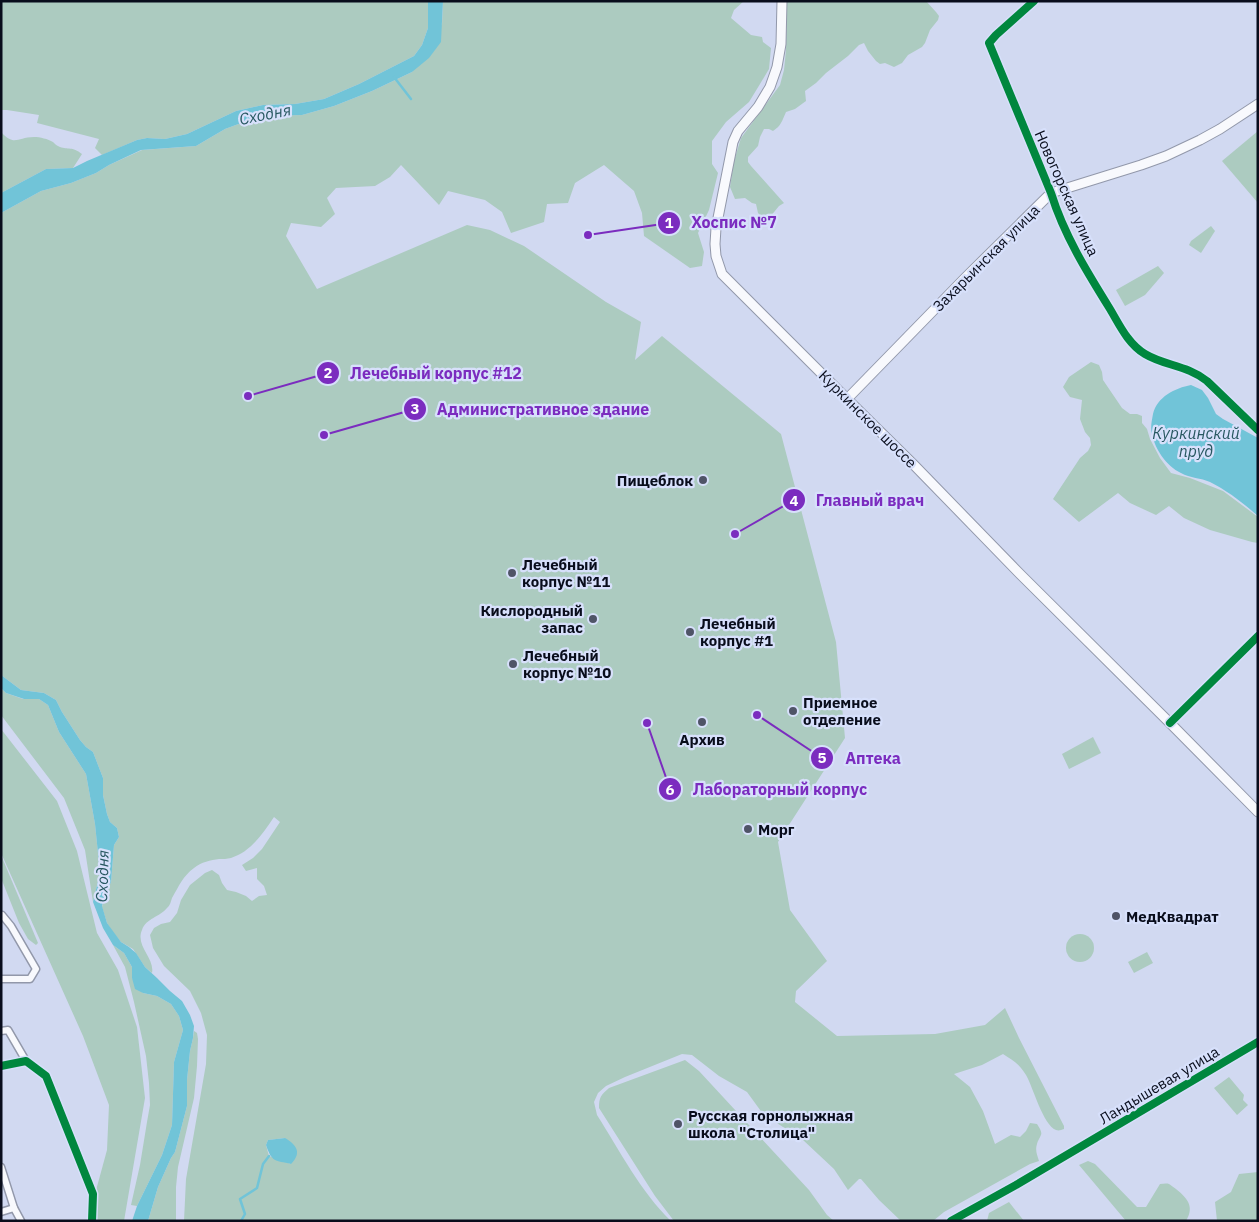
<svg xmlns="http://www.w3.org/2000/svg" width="1259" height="1222" font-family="'IBM Plex Sans',sans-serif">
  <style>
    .green { fill: #accbc0; fill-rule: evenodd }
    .water { fill: #71c4d8 }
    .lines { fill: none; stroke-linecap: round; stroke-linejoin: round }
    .stream { stroke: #71c4d8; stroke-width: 2.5 }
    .minor-casing { stroke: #9298aa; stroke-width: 9 }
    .tertiary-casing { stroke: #9298aa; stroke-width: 11 }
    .secondary-casing { stroke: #9298aa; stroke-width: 11 }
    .minor { stroke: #f8f9fd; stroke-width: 6 }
    .tertiary { stroke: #f8f9fd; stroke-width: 9 }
    .secondary { stroke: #f8f9fd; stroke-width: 9 }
    .cycleway-casing { stroke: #d7e0fb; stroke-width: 11 }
    .cycleway { stroke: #00873e; stroke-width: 8 }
    .poi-dot { fill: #4f5467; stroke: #d7e0fb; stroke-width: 2 }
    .labels { text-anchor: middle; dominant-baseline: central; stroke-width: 4.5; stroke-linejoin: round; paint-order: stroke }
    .street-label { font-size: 15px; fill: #090d1c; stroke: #d7e0fb }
    .poi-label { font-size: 15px; font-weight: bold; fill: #090d1c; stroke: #d7e0fb; text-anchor: start }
    .water-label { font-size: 16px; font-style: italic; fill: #285861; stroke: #d7e0fb }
    .leader { fill: none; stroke: #7b2cbf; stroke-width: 2 }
    .callout-dot { fill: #7b2cbf; stroke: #d7e0fb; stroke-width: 2 }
    .mark-label { font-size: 15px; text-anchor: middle; font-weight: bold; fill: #fff }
    .callout-label { font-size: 16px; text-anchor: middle; font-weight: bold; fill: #7b2cbf; stroke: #d7e0fb; stroke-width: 4.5; stroke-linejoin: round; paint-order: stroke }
  </style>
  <rect width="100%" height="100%" fill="#d1d9f1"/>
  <g class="green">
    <polygon points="1,1 428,1 428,28 422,45 414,56 359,84 324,99 295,104 263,105 236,111 187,134 165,139 147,138 137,140 102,155 95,148 99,139 37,123 39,115 7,110 1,110"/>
    <path d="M443 1H744L734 10 731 18 751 35 762 37 763 42 771 48 769 69 760 84 749 102 726 122 712 141V164L718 173 709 210 698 233 704 252 702 266 690 268 644 236 642 213 634 191 604 165 575 183 568 203 547 204 544 222 511 233 502 212 485 200 448 191 439 205 401 165 390 177 375 186 336 188 327 198 335 214 321 227 291 223 286 236 317 289 467 225 490 230 524 246 606 302 641 322 635 360 662 336 781 434 836 642 845 738 778 842 790 910 827 961 796 991 795 1002 837 1036 935 1034 985 1025 1005 1008 1019 1038 1064 1126V1129C1061 1130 1059 1131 1056 1130 1043 1125 1033 1087 1026 1075 1019 1064 1014 1061 1003 1054L982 1065 954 1074 970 1087 983 1111 995 1144 1011 1135 1020 1137 1026 1131 1030 1123 1037 1124C1045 1136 1040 1134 1037 1144 1035 1150 1037 1155 1039 1161L1030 1164 944 1212 933 1221H901L879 1200 861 1179H859L848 1190 834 1169 803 1140 763 1114 747 1092 719 1076 692 1055 682 1054 625 1077 606 1086 598 1093 594 1102 597 1115C620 1151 640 1191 671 1221H184L186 1179 206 1064 207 1035 201 1013 190 991 164 966 153 948 150 935 154 928 161 924 170 922 177 913 181 900 190 885 205 873 212 870 219 875 222 883 227 890 236 892 246 896 252 901 259 896 267 895 264 886 257 879V868L246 871 242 865 253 858 262 849 280 822 274 817C263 833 251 852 231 858 227 859 223 859 219 859 211 860 201 862 194 868 183 876 179 886 172 898 171 901 170 906 167 908 160 917 146 918 142 930 135 946 155 958 152 973L145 967 133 949 121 942 112 931 107 923 102 907 104 897 111 882 114 845 119 837 117 828 110 822 107 814 103 795V778L93 752 86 747 80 740 62 712 56 700 44 693 21 690 1 675V213L41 191 71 183 96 173 109 165 142 150 196 146 225 129 260 116 302 115 334 106 372 91 412 72 442 24ZM285 1138 291 1164 269 1156 266 1145 268 1140Z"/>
    <path d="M787 1H926L936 12 939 16 938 20 930 30 925 43 922 47 908 55 902 63 894 67 885 63 880 64 876 61 868 51 864 43 859 45 848 56 826 73 816 83 805 91 806 101 795 109 786 112C782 121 781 126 773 131L769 129H764L760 137 758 146 748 157V162L751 166 784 203 779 206 770 217 764 219 758 213 756 204 752 203 745 198 735 199 730 187 734 161 741 138 780 85 784 70 786 50Z"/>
    <polygon points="1258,131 1258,203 1222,161"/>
    <path d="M1 132C15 147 17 137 34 137 40 137 48 139 53 142 55 144 57 146 60 147 68 150 72 146 82 154L73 168 46 169 1 193Z"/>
    <polygon points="1211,226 1215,231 1201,253 1189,245 1191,241"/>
    <polygon points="1158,266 1164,273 1145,295 1125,306 1116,290"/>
    <polygon points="1091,362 1099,365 1102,372 1103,380 1122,408 1130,414 1137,414 1142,416 1142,423 1147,429 1150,439 1160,458 1171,473 1190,478 1223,491 1258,517 1258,543 1252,542 1210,530 1184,518 1169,506 1156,515 1130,503 1118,493 1079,522 1053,499 1080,458 1088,451 1091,445 1090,438 1085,432 1080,419 1082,400 1070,397 1063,387 1069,377"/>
    <polygon points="1,688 6,693 23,699 39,699 48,705 59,732 86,774 95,824 100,873 93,902 85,850 64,798 1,715"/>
    <polygon points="1,729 57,801 77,851 97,933 118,970 137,1027 145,1098 124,1221 96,1221 95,1194 107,1150 109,1105 83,1036 1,853"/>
    <polygon points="1093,737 1101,753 1069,769 1062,754"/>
    <polygon points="1,855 38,943 36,945 28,939 19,923 1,878"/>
    <circle cx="1080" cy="948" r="14"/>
    <polygon points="113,945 124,953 132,967 132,978 143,993 157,996 171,1004 179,1016 183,1030 174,1062 172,1125 162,1155 137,1206 131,1205 140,1165 147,1122 150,1105 149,1083 146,1056 134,1002 125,967"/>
    <polygon points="1147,952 1153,963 1134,973 1128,962"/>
    <polygon points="194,1031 197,1033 198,1039 197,1066 194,1098 178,1167 176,1187 176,1221 148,1221 158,1187 171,1158 175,1152 187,1106 187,1080 190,1051 193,1038"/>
    <path d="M685 1060 699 1071 809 1190 827 1215 834 1221H674L655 1196 599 1108C599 1097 601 1095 609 1088Z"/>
    <polygon points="1229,1077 1244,1095 1243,1100 1248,1105 1237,1115 1214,1088"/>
    <path d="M1088 1161 1095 1164 1137 1207H1146L1160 1184C1163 1184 1166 1183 1169 1184 1171 1185 1173 1187 1176 1189 1187 1198 1195 1206 1186 1221H1126L1079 1165Z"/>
    <polygon points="1258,1172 1258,1221 1217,1221 1215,1202 1231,1192 1239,1174"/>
    <polygon points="1009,1202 1024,1221 987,1221 989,1213"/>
  </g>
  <g class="water">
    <polygon points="428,1 443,1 441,42 429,58 412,72 372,91 334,106 302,115 260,116 225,129 196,146 141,150 109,165 96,173 71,183 41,191 1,213 1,193 46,169 73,168 87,161 137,140 147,138 165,139 187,134 236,111 263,105 295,104 324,99 359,84 414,56 422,45 428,28"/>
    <path d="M1191 385 1202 390 1208 398 1216 414 1223 419 1258 438V516C1243 503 1228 491 1210 482 1201 478 1190 478 1181 473 1166 466 1155 449 1152 434 1150 428 1152 420 1153 414 1157 397 1175 388 1191 385Z"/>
    <polygon points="1,675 21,690 44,693 56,700 62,712 80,740 86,747 93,752 103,778 103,795 107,814 110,822 117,828 119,837 114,845 111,882 104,897 102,906 107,923 121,942 129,947 136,953 145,967 157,978 170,991 182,1001 190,1015 194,1026 193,1038 190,1051 187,1080 187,1106 175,1152 171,1158 158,1187 148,1221 132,1221 137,1206 162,1155 172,1125 174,1062 183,1030 179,1016 171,1004 157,996 143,993 135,989 132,978 132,967 124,953 113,945 103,928 93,902 100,873 95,824 86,774 59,732 48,705 39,699 24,699 6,693 1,688"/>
    <path d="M285 1138C297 1145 302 1153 291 1164 275 1160 272 1163 266 1145L268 1140Z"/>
  </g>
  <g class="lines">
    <g class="stream">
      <polyline points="394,77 411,99"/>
      <polyline points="241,1221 245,1214 240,1199 257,1188 263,1164 269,1156"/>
    </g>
    <defs>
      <g id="minor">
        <path d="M1034 1 996 35 989 43 1051 193C1064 235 1087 272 1110 309 1119 324 1128 344 1145 354 1165 366 1187 365 1207 381L1258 430"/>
        <polyline points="1170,723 1258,636"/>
        <polyline points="1,979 30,979 36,969 11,926 2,915"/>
        <polyline points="1,1031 8,1030 26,1061"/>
        <polyline points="1,1066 26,1061 46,1076 93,1194 92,1221"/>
        <polyline points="1,1167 14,1208 21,1221"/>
        <polyline points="1,1212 14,1208"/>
        <polyline points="951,1221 1016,1185 1258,1042"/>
      </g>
      <polyline id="tertiary" points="847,399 966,277 1051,193 1141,165 1166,156 1200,140 1220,129 1258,104"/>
      <polyline id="secondary" points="782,1 781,44 777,67 770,87 758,107 738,131 733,142 716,228 715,244 716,256 722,274 847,399 915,466 1020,574 1170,723 1258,812"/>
    </defs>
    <use href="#minor" class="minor-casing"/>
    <use href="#tertiary" class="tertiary-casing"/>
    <use href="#secondary" class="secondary-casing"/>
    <use href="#minor" class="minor"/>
    <use href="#tertiary" class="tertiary"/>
    <use href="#secondary" class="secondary"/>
    <defs>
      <g id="cycleway">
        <path d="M1034 1 996 35 989 43 1051 193C1064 235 1087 272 1110 309 1119 324 1128 344 1145 354 1165 366 1187 365 1207 381L1258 430"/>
        <polyline points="1170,723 1258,636"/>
        <polyline points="1,1066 26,1061 46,1076 93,1194 92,1221"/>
        <polyline points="951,1221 1016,1185 1258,1042"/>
      </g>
    </defs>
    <use href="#cycleway" class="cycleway-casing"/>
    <use href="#cycleway" class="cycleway"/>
  </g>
  <g class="poi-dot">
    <circle cx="703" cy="480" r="5"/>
    <circle cx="512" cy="573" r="5"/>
    <circle cx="593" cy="619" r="5"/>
    <circle cx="690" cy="632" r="5"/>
    <circle cx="513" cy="664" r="5"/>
    <circle cx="793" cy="711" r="5"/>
    <circle cx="702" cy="722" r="5"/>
    <circle cx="748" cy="829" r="5"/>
    <circle cx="1116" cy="916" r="5"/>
    <circle cx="678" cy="1124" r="5"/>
  </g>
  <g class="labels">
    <g class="street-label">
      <text transform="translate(1067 193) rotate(66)">Новогорская улица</text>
      <text transform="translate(986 258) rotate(-45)">Захарьинская улица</text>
      <text transform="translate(868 419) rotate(45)">Куркинское шоссе</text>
      <text transform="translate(1159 1085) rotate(-31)">Ландышевая улица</text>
    </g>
    <g class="poi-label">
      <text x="693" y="480" text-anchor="end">Пищеблок</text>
      <text x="522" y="564">Лечебный<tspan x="522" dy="17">корпус №11</tspan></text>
      <text x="583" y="610" text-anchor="end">Кислородный<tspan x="583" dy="17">запас</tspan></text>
      <text x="700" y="623">Лечебный<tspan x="700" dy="17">корпус #1</tspan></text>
      <text x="523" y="655">Лечебный<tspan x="523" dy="17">корпус №10</tspan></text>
      <text x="803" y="702">Приемное<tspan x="803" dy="17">отделение</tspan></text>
      <text x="702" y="739" text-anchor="middle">Архив</text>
      <text x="758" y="829">Морг</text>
      <text x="1126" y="916">МедКвадрат</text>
      <text x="688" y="1115">Русская горнолыжная<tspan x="688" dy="17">школа "Столица"</tspan></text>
    </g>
    <g class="water-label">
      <text transform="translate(265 114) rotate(-11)">Сходня</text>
      <text x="1196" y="433">Куркинский<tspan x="1196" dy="18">пруд</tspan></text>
      <text transform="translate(102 876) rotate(-88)">Сходня</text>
    </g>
  </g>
  <path class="leader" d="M588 235L669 223M248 396L328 373M324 435L415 409M735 534L794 500M757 715L822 758M647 723L670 789"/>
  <g class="callout-dot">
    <circle cx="588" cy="235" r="5"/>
    <circle cx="248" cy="396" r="5"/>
    <circle cx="324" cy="435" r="5"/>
    <circle cx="735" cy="534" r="5"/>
    <circle cx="757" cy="715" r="5"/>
    <circle cx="647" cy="723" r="5"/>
    <circle cx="669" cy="223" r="12"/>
    <circle cx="328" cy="373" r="12"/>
    <circle cx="415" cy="409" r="12"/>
    <circle cx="794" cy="500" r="12"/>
    <circle cx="822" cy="758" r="12"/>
    <circle cx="670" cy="789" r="12"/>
  </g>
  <g class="mark-label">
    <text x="669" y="228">1</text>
    <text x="328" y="378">2</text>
    <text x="415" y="414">3</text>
    <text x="794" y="506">4</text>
    <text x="822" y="763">5</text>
    <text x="670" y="795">6</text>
  </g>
  <g class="callout-label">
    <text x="734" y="228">Хоспис №7</text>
    <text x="436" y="379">Лечебный корпус #12</text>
    <text x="543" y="415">Административное здание</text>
    <text x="870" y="506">Главный врач</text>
    <text x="873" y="764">Аптека</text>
    <text x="780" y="795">Лабораторный корпус</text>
  </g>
  <rect width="1259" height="1222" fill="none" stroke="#090d1c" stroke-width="5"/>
</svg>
